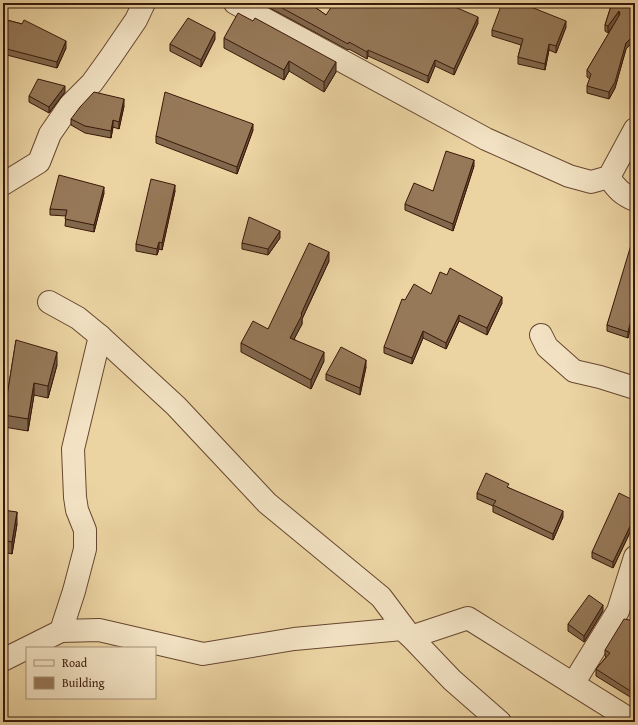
<svg xmlns="http://www.w3.org/2000/svg" width="638" height="725" font-family="'Gentium Book Plus',serif">
  <style>
    .lines { fill: none; stroke-linecap: round; stroke-linejoin: round }
    .minor-casing { stroke: #66472f; stroke-width: 24 }
    .minor { stroke: #f2e2c3; stroke-width: 22 }
    .wall { fill: #81684d; stroke: #3a1809 }
    .shaded-wall { fill: #69553e; stroke: #3a1809 }
    .building { fill: #967959; stroke: #3a1809 }
  </style>
  <rect width="100%" height="100%" fill="#ebd3a2"/>
  <filter id="stains"><feTurbulence type="fractalNoise" baseFrequency=".005" numOctaves="4"/><feColorMatrix values="0 0 0 0 .2 0 0 0 0 .09 0 0 0 0 .02 0 0 0 .5 -.17"/></filter>
  <radialGradient id="worn" r=".72"><stop offset=".6" stop-color="#630" stop-opacity="0"/><stop offset="1" stop-color="#630" stop-opacity=".3"/></radialGradient>
  <g class="lines">
    <defs>
      <g id="minor">
        <polyline points="235,3 486,139 569,176 591,182 609,177 635,129"/>
        <path d="M609 177C616 189 623 195 635 200"/>
        <polyline points="3,184 39,162 50,134 70,105 92,83 110,58 136,20 144,3"/>
        <polyline points="49,302 78,318 100,336 176,406 267,503 381,597 411,637 452,680 500,722"/>
        <polyline points="541,335 547,347 574,371 600,377 635,388"/>
        <polyline points="61,631 74,591 85,549 85,530 77,510 75,497 73,449 100,336"/>
        <polyline points="3,660 61,631 99,630 203,654 294,639 402,629 411,637 468,618 634,722"/>
        <polyline points="573,684 618,611 635,557"/>
      </g>
    </defs>
    <use href="#minor" class="minor-casing"/>
    <use href="#minor" class="minor"/>
  </g>
  <g class="wall">
    <polygon points="270,3 309,3 326,15 478,23 454,75 435,66 428,83 368,56 367,59 349,49 348,50 270,8"/>
    <polygon points="612,3 635,3 626,49 615,88 609,99 587,93 587,86 590,79 587,77 587,70 617,20 608,33 605,31 605,25"/>
    <polygon points="3,19 22,24 66,48 57,68 3,54"/>
    <polygon points="566,27 556,53 549,50 545,70 518,64 518,57 521,45 492,36 492,30"/>
    <polygon points="224,38 336,72 324,92 289,71 284,80 224,48"/>
    <polygon points="215,39 201,67 170,51 170,44"/>
    <polygon points="65,92 49,113 29,102 29,96"/>
    <polygon points="124,106 119,129 113,127 111,138 85,133 71,125 71,119"/>
    <polygon points="253,130 237,174 156,143 156,136"/>
    <polygon points="474,166 453,231 405,210 405,204 433,191"/>
    <polygon points="175,191 162,250 159,249 157,255 136,251 136,244"/>
    <polygon points="104,193 94,232 65,226 66,216 50,215 50,209"/>
    <polygon points="280,238 268,255 242,249 242,243"/>
    <polygon points="635,246 628,338 607,331 607,325"/>
    <polygon points="329,261 302,319 302,324 294,339 324,361 311,389 241,352 241,343 268,329"/>
    <polygon points="431,294 502,303 487,335 459,321 446,349 423,338 412,364 384,353 384,347"/>
    <polygon points="16,340 57,365 48,398 34,395 28,431 4,427 4,415"/>
    <polygon points="366,367 360,395 326,380 326,374"/>
    <polygon points="509,488 563,517 553,540 493,512 493,506 477,499 477,493"/>
    <polygon points="635,501 635,522 613,568 592,558 592,552"/>
    <polygon points="3,510 17,524 12,554 3,552"/>
    <polygon points="603,611 584,642 568,631 568,624"/>
    <polygon points="635,621 635,700 596,676 596,669 606,657 605,656 605,650"/>
  </g>
  <g class="shaded-wall">
    <polygon points="619,11 619,17 608,33 608,26"/>
    <polygon points="478,17 478,23 454,75 454,69"/>
    <polygon points="566,21 566,27 556,53 556,46"/>
    <polygon points="215,32 215,39 201,67 201,60"/>
    <polygon points="635,34 635,40 626,49 615,88 609,99 609,92 626,43"/>
    <polygon points="66,41 66,48 57,68 57,62"/>
    <polygon points="549,44 549,50 545,70 545,64"/>
    <polygon points="368,50 368,56 367,59 367,52"/>
    <polygon points="435,60 435,66 428,83 428,76"/>
    <polygon points="289,61 289,71 284,80 284,70"/>
    <polygon points="336,62 336,72 324,92 324,82"/>
    <polygon points="65,86 65,92 49,113 49,107"/>
    <polygon points="124,99 124,106 119,129 119,122"/>
    <polygon points="113,120 113,127 111,138 111,131"/>
    <polygon points="253,124 253,130 237,174 237,167"/>
    <polygon points="474,160 474,166 453,231 453,224"/>
    <polygon points="175,185 175,191 162,250 162,243"/>
    <polygon points="104,187 104,193 94,232 94,225"/>
    <polygon points="280,231 280,238 268,255 268,249"/>
    <polygon points="159,242 159,249 157,255 157,249"/>
    <polygon points="329,252 329,261 302,319 302,324 290,347 290,338"/>
    <polygon points="502,297 502,303 487,335 487,328"/>
    <polygon points="635,305 635,311 628,338 628,332"/>
    <polygon points="459,315 459,321 446,349 446,343"/>
    <polygon points="423,331 423,338 412,364 412,358"/>
    <polygon points="57,352 57,365 48,398 48,386"/>
    <polygon points="324,352 324,361 311,389 311,380"/>
    <polygon points="366,360 366,367 360,395 360,388"/>
    <polygon points="34,383 34,395 28,431 28,419"/>
    <polygon points="563,511 563,517 553,540 553,534"/>
    <polygon points="17,512 17,524 12,554 12,542"/>
    <polygon points="635,516 635,522 613,568 613,562"/>
    <polygon points="603,605 603,611 584,642 584,636"/>
  </g>
  <g class="building">
    <polygon points="273,3 309,3 326,15 334,3 446,3 478,17 454,69 435,60 428,76 368,50 367,52 349,42 348,44"/>
    <polygon points="502,3 521,3 566,21 556,46 549,44 545,64 518,57 523,39 492,30"/>
    <polygon points="612,3 635,3 635,34 626,43 615,82 609,92 587,86 591,74 587,70 620,14 619,11 608,26 605,25"/>
    <polygon points="238,13 253,21 255,18 336,62 324,82 289,61 284,70 224,38"/>
    <polygon points="188,18 215,32 201,60 170,44"/>
    <polygon points="3,19 22,24 24,20 66,41 57,62 3,48"/>
    <polygon points="38,79 65,86 49,107 29,96"/>
    <polygon points="94,92 124,99 119,122 113,120 111,131 85,126 71,119 80,107"/>
    <polygon points="165,92 253,124 237,167 156,136"/>
    <polygon points="446,151 474,160 453,224 405,204 414,183 433,191"/>
    <polygon points="59,175 104,187 94,225 65,219 67,210 50,209"/>
    <polygon points="151,179 175,185 162,243 159,242 157,249 136,244"/>
    <polygon points="249,217 280,231 268,249 242,243"/>
    <polygon points="309,243 329,252 301,314 302,315 290,338 324,352 311,380 241,343 253,321 268,329"/>
    <polygon points="631,245 635,246 635,305 628,332 607,325"/>
    <polygon points="450,268 502,297 487,328 459,315 446,343 423,331 412,358 384,347 402,299 405,300 414,284 431,294 440,272 447,275"/>
    <polygon points="16,340 57,352 48,386 34,383 28,419 4,415"/>
    <polygon points="341,347 366,360 360,388 326,374"/>
    <polygon points="486,473 509,484 507,487 563,511 553,534 493,505 496,501 477,493"/>
    <polygon points="619,493 635,501 635,516 613,562 592,552"/>
    <polygon points="3,510 17,512 12,542 3,540"/>
    <polygon points="589,595 603,605 584,636 568,624"/>
    <polygon points="624,619 635,621 635,694 596,669 610,653 605,650"/>
  </g>
  <rect width="638" height="725" fill="none" stroke="#ebd3a2" stroke-width="16"/>
  <rect x="4" y="4" width="630" height="717" fill="none" stroke="#3a1809" stroke-width="2"/>
  <rect x="8" y="8" width="622" height="709" fill="none" stroke="#3a1809"/>
  <rect x="26" y="647" width="130" height="52" fill="#f2e2c3" stroke="#a89179"/>
  <rect x="34" y="660" width="20" height="6" fill="#f2e2c3" stroke="#a89179"/>
  <text x="62" y="667" font-size="12" fill="#3a1809">Road</text>
  <rect x="34" y="677" width="20" height="12" fill="#967959" stroke="#a89179"/>
  <text x="62" y="687" font-size="12" fill="#3a1809">Building</text>
  <rect width="100%" height="100%" filter="url(#stains)"/>
  <rect width="100%" height="100%" fill="url(#worn)"/>
</svg>
